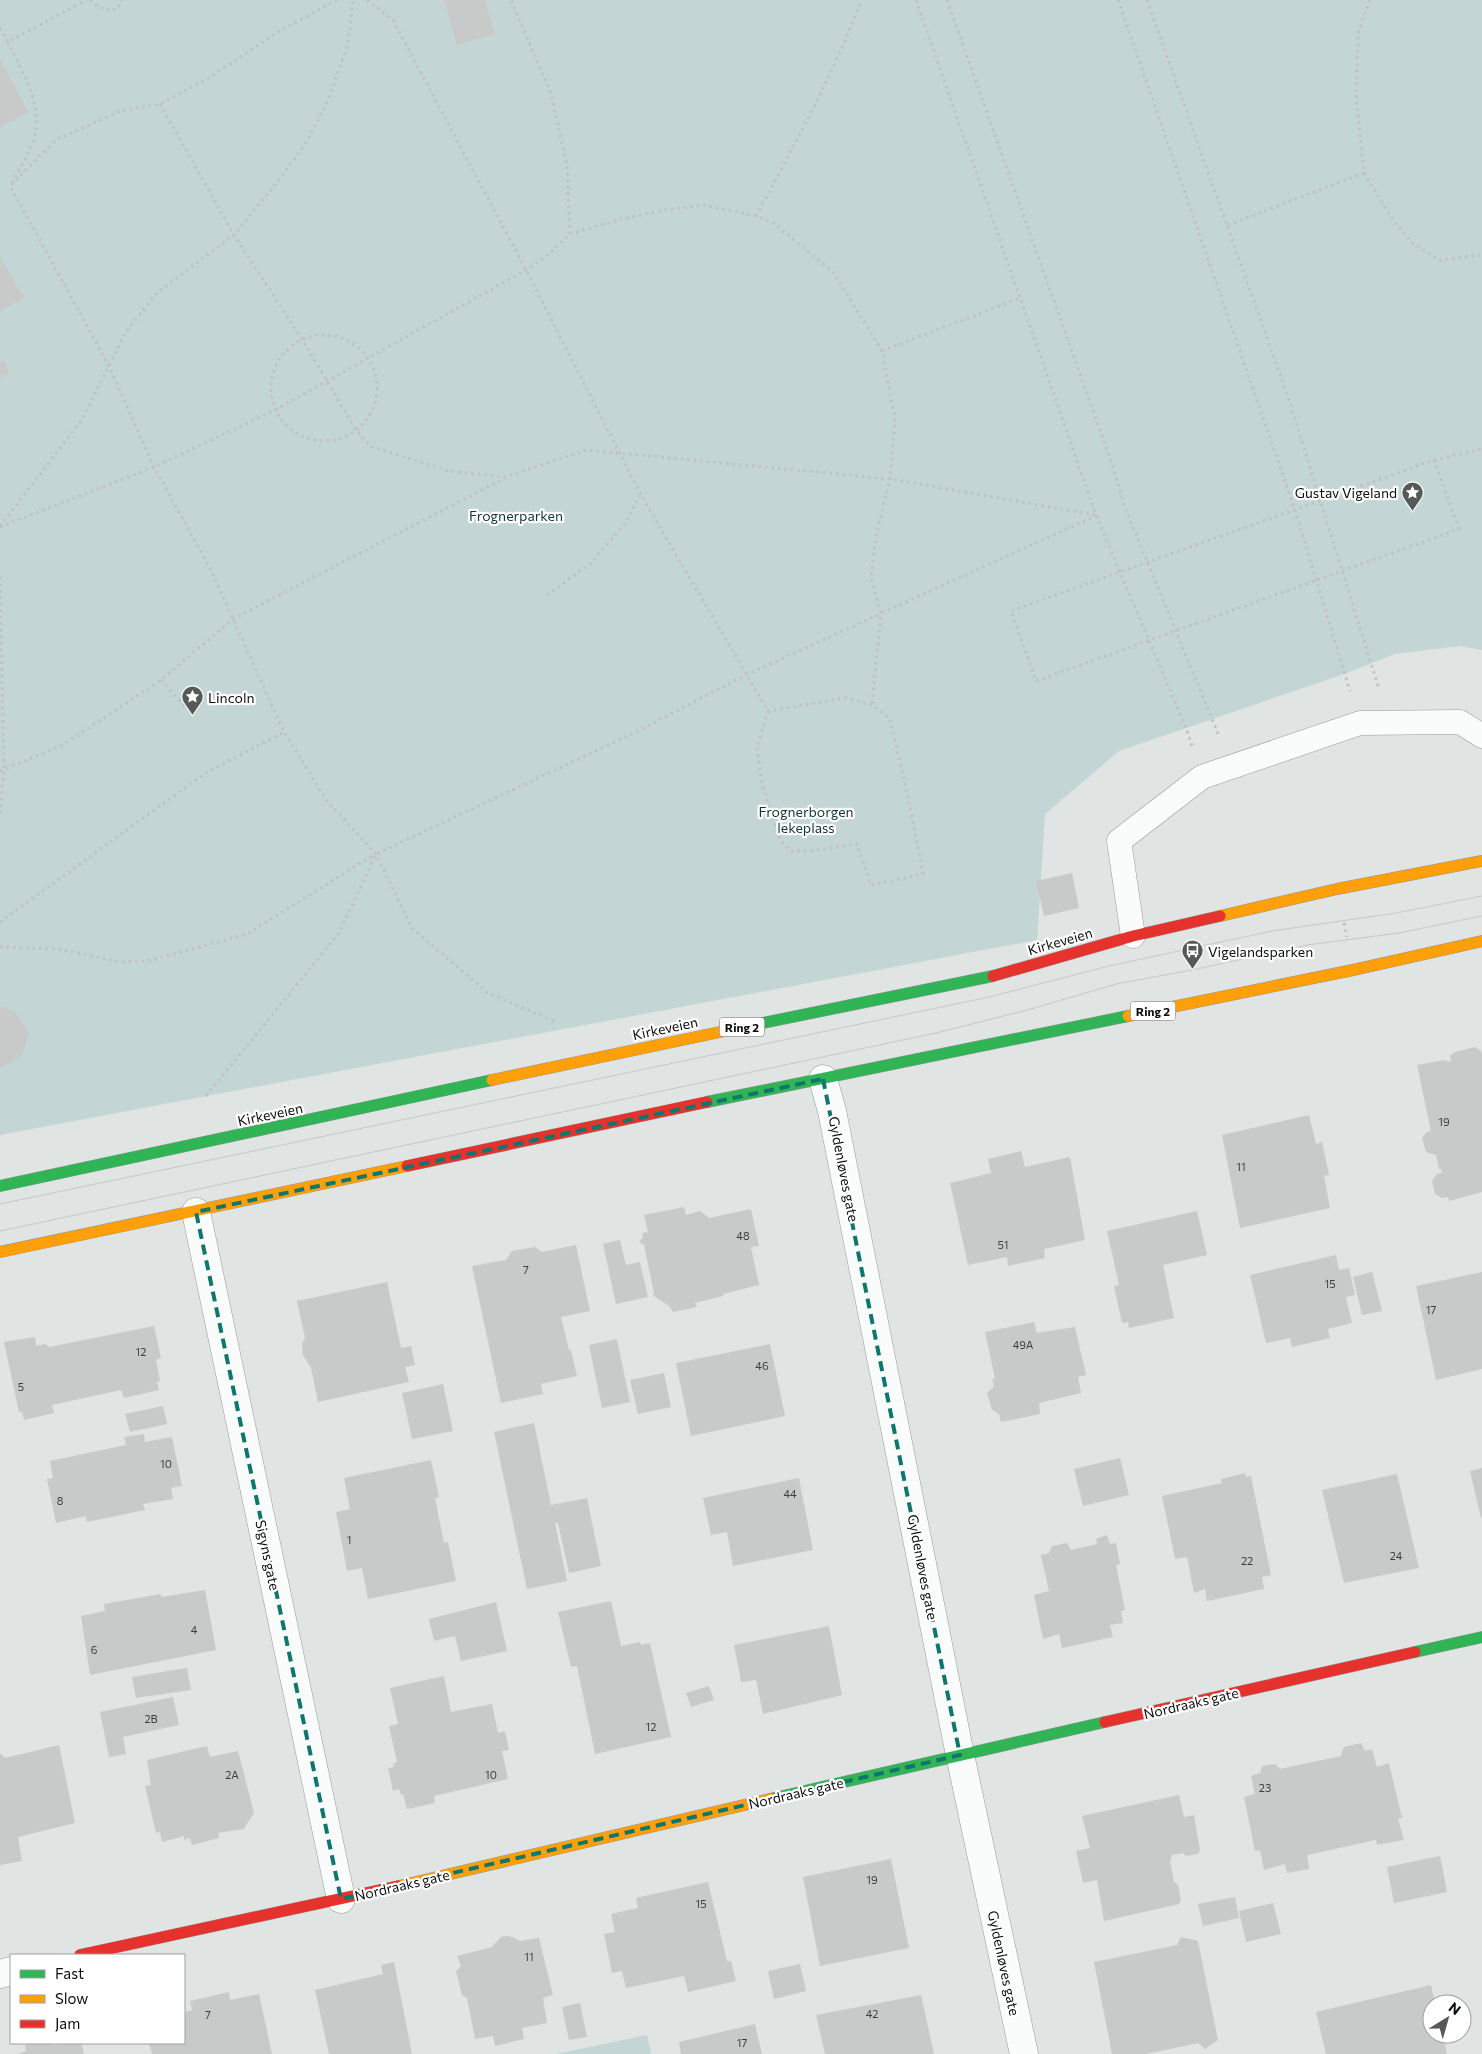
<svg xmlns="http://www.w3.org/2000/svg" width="1482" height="2054" font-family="Commissioner,sans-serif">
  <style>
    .green { fill: #c3d5d4 }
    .building { fill: #c8caca }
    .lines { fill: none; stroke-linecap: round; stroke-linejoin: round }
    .lane-casing { stroke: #979999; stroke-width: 25 }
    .street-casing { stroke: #979999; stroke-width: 29 }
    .fast-casing { stroke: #979999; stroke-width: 12 }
    .slow-casing { stroke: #979999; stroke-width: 12 }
    .jam-casing { stroke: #979999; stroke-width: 12 }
    .path { stroke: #c2c2c2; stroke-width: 3; stroke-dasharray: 2.5 4; stroke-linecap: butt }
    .lane { stroke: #fafbfb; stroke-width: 24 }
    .street { stroke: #fafbfb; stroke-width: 28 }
    .fast { stroke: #30b455; stroke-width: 11 }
    .slow { stroke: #ff9f0a; stroke-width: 11 }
    .jam { stroke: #e5322d; stroke-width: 11 }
    .tram { stroke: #c6c8c8; stroke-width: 1 }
    .marked { fill: none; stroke: #0f766e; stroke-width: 4; stroke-dasharray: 10 6; stroke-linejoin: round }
    .labels { text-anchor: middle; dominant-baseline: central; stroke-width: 4.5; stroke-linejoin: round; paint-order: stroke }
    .number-label { font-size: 11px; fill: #3d3e3e }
    .shield { fill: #fff; stroke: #565656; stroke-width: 1 }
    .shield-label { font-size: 12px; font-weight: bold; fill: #0d0e0e }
    .poi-label { font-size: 14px; fill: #0d0e0e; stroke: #fff; text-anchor: start }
    .park-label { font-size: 14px; fill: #113735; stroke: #fff }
    .street-label { font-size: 14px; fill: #0d0e0e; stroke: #fff }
  </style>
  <rect width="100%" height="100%" fill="#e0e4e3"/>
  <g class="green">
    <polygon points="0,0 1482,0 1482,650 1460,646 1395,654 1344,674 1119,751 1045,814 1037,940 0,1135"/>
    <polygon points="647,2035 651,2054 556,2054"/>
  </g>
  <g class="building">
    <polygon points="444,0 485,0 495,34 457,45"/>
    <polygon points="0,59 28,112 0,127"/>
    <polygon points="0,256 24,298 0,311"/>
    <polygon points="4,360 10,373 0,378 0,362"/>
    <polygon points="1072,873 1079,908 1044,916 1036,881"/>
    <polygon points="0,1006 16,1012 29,1034 22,1056 0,1068"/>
    <polygon points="1475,1047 1481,1051 1482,1055 1482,1192 1449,1201 1448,1197 1442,1198 1435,1194 1432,1181 1437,1174 1442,1173 1441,1169 1439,1169 1436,1155 1426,1152 1422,1138 1427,1132 1431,1131 1417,1065 1444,1060 1451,1062 1450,1056 1455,1052"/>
    <polygon points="1309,1115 1316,1144 1322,1142 1329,1175 1324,1176 1330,1208 1240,1228 1222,1135"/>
    <polygon points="1021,1151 1025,1167 1070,1157 1085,1240 1044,1249 1045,1258 1008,1266 1007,1257 968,1265 950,1183 991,1173 988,1159"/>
    <polygon points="684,1207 686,1215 700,1211 709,1218 751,1209 759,1246 751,1247 759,1285 723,1294 723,1296 695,1303 697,1307 673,1312 670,1307 653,1295 654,1293 644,1245 639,1242 643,1237 642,1233 648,1232 644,1215"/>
    <polygon points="1197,1211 1207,1255 1163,1265 1174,1318 1129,1328 1128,1322 1122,1323 1114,1286 1119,1285 1107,1231"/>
    <polygon points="620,1240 626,1265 640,1262 648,1297 616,1304 603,1244"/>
    <polygon points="576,1245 590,1311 561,1317 569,1350 571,1350 577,1376 541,1384 543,1394 501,1403 472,1266 506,1260 512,1251 535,1247 542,1252"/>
    <polygon points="1336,1255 1339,1270 1349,1268 1355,1295 1346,1297 1352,1323 1328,1329 1330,1338 1292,1347 1290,1338 1266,1343 1250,1275"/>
    <polygon points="1372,1272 1382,1311 1362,1315 1353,1277"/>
    <polygon points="1482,1272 1482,1369 1436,1380 1416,1286"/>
    <polygon points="387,1282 401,1348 411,1346 415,1365 405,1367 409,1382 318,1402 311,1368 303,1355 302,1344 305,1338 297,1301"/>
    <polygon points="1034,1322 1037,1333 1075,1327 1086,1375 1078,1377 1081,1393 1039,1403 1040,1414 1001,1422 999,1414 992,1410 987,1393 994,1386 992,1379 995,1379 985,1332"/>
    <polygon points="154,1326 161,1358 156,1360 160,1381 157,1382 159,1390 124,1398 121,1390 52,1405 54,1413 24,1420 22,1412 19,1412 4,1342 35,1337 36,1346 45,1344 49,1347"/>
    <polygon points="617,1339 630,1402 602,1408 589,1345"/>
    <polygon points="770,1344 785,1416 691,1436 676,1363"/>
    <polygon points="664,1373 671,1407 638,1414 630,1380"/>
    <polygon points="443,1384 453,1431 412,1439 402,1393"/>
    <polygon points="163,1406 167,1424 130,1432 125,1414"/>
    <polygon points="534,1423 551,1505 587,1498 601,1566 569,1573 558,1523 555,1523 567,1581 527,1589 494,1432"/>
    <polygon points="144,1434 145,1442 172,1437 182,1486 171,1488 173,1499 143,1504 145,1510 87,1522 86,1516 56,1523 47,1479 53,1478 50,1461 126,1445 124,1437"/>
    <polygon points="1120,1458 1129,1495 1083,1506 1074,1469"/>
    <polygon points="431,1460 439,1497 435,1498 444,1543 448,1542 456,1581 368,1599 362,1568 347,1571 336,1512 350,1509 344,1478"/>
    <polygon points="1482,1468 1482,1518 1481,1518 1470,1471"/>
    <polygon points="1245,1473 1246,1477 1251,1476 1271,1575 1262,1577 1264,1589 1207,1601 1205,1589 1194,1593 1187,1557 1175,1559 1162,1496 1222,1483 1221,1479"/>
    <polygon points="1397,1474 1419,1568 1344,1583 1322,1490"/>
    <polygon points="799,1478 813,1550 733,1566 727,1532 711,1535 703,1498"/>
    <polygon points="1107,1535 1110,1544 1116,1543 1120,1564 1116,1565 1125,1610 1121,1611 1123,1623 1110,1625 1113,1637 1062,1648 1059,1634 1043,1639 1034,1595 1049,1591 1041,1555 1049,1553 1052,1546 1067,1543 1071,1550 1097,1544 1096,1539"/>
    <polygon points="205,1590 216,1650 90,1675 81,1616 105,1611 104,1604 161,1594 161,1597"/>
    <polygon points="611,1601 621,1646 640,1642 641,1645 650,1643 671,1737 595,1754 577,1666 571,1667 558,1612"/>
    <polygon points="496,1602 507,1651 461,1661 455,1636 434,1641 429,1619"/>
    <polygon points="829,1626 842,1695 763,1714 756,1680 741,1682 734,1645"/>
    <polygon points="187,1668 191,1690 136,1698 132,1677"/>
    <polygon points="444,1676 451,1712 492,1704 498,1733 505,1731 509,1750 502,1751 508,1779 434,1796 435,1803 407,1809 403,1794 401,1795 399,1789 393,1791 388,1768 394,1767 393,1763 397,1762 389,1726 398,1724 390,1688"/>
    <polygon points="709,1686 714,1700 691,1707 686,1693"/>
    <polygon points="173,1697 179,1725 123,1737 126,1754 109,1757 100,1712"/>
    <polygon points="1361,1743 1365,1751 1372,1749 1377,1767 1389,1763 1402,1818 1398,1818 1404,1840 1377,1845 1376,1840 1307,1855 1309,1869 1287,1873 1285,1864 1264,1870 1260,1850 1255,1851 1244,1797 1255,1794 1251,1776 1260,1773 1262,1766 1275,1764 1280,1769 1341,1756 1344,1747"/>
    <polygon points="59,1745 75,1823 18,1837 22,1861 0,1865 0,1753 5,1758"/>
    <polygon points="207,1746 210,1757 238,1751 254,1813 244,1829 218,1833 219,1838 192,1845 190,1838 184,1840 184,1836 162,1842 160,1832 156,1833 145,1786 151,1785 147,1760"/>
    <polygon points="1179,1795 1184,1817 1194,1815 1200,1850 1198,1854 1186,1856 1183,1853 1172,1855 1170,1861 1174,1882 1178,1885 1181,1900 1179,1904 1104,1921 1097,1880 1083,1883 1076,1851 1090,1848 1082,1816"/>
    <polygon points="1440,1856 1447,1892 1394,1903 1387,1867"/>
    <polygon points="891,1859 909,1948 820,1966 803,1877"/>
    <polygon points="708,1882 727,1961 731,1961 736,1981 688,1992 684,1976 626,1988 622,1971 612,1973 604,1934 615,1932 611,1914 638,1908 636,1898"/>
    <polygon points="1235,1897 1239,1918 1203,1926 1198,1904"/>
    <polygon points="1273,1903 1281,1934 1246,1942 1239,1911"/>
    <polygon points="506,1936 513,1937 520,1941 539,1938 553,1995 543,1998 547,2023 522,2028 524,2039 495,2046 493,2036 475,2039 467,1998 462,1995 456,1971 461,1966 457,1956 492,1947 501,1937"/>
    <polygon points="1181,1937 1198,1941 1218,2040 1205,2049 1198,2043 1146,2054 1112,2054 1094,1962 1177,1945"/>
    <polygon points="394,1962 412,2054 329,2054 315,1990 383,1974 381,1965"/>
    <polygon points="800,1964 806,1991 774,1999 768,1971"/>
    <polygon points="1431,1985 1435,2004 1432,2004 1432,2034 1443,2034 1447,2054 1326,2054 1316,2012"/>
    <polygon points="229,1992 230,2000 259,1994 272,2054 152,2054 149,2043 184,2043 184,2012 192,2010 190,2001"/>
    <polygon points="921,1995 934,2054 825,2054 816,2015"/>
    <polygon points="580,2003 587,2037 569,2040 562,2007"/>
    <polygon points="755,2024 762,2054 681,2054 679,2042"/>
    <polygon points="35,2043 53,2043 53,2045 81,2043 84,2054 17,2054 26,2051 25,2045"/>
  </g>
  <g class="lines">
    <defs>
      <polyline id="lane" points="1133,936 1119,841 1202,777 1360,723 1460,722 1482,736"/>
      <g id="street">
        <polyline points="823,1079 832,1111 960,1755 1024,2054"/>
        <polyline points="196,1212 341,1899"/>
        <polyline points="0,1974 11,1971"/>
      </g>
      <g id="fast">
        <polyline points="758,1024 993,976"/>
        <polyline points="707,1102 1128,1016"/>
        <polyline points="0,1186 492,1080"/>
        <polyline points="1415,1652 1482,1637"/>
        <polyline points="770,1799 1105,1722"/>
      </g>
      <g id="slow">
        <polyline points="1220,916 1337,889 1482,861"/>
        <polyline points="1128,1016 1353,970 1482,941"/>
        <polyline points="492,1080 758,1024"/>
        <polyline points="0,1252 407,1166"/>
        <polyline points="399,1886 770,1799"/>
      </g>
      <g id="jam">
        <polyline points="993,976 1133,936 1220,916"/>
        <polyline points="407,1166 707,1102"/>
        <polyline points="1105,1722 1415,1652"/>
        <polyline points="80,1955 399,1886"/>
      </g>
    </defs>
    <use href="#lane" class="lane-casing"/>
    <use href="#street" class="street-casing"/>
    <use href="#fast" class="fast-casing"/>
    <use href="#slow" class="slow-casing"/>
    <use href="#jam" class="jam-casing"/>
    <g class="path">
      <path d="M90 0C99 8 105 12 117 9L122 0"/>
      <polyline points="337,0 281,30 207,79 160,104 120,111 56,140 10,186 109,366 154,467 210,568 284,732 327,801 376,854 412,928 488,993 556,1022"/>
      <polyline points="367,0 393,20 526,270 641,495 768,711 757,747 762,784 780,840 791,851 811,851 857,844 871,885 923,874 908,797 890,719 872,705 845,698 768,711"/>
      <polyline points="916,0 1096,515 1186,728 1192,746"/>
      <polyline points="947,0 1113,467 1124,505 1219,736"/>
      <polyline points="1118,0 1295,510 1350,691"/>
      <polyline points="1147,0 1290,403 1379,689"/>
      <polyline points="0,28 8,42 86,0"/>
      <path d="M8 42C22 72 47 110 32 144 27 157 19 170 12 182"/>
      <polyline points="160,104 234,235 302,339 356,430 370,446 449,471 505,477 586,450 890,479 1096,515"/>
      <polyline points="1364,173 1391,217 1411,242 1439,260 1482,255"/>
      <path d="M756 216C794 145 833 76 861 0"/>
      <polyline points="1228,225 1364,173 1356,96 1358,33 1370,0"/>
      <polyline points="570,234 622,219 660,211 704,205 756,216 773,223 833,272 882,351 895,419 890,479 876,535 871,578 881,613 872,705"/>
      <circle cx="324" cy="388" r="53"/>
      <polyline points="882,351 1020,298"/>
      <polyline points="1434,460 1459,529 1036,681 1011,611 1434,460 1482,449"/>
      <polyline points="0,526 81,421 126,332 157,293 234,235 278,181 306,143 328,100 348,44 353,0"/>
      <polyline points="0,527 154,467 275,410 526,270 548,255 570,234 567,165 551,94 511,0"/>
      <polyline points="0,577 4,770 0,814"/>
      <polyline points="547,595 590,564 624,525 640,496"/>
      <polyline points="161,680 187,709"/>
      <polyline points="0,771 63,745 161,680 233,619 505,478"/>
      <polyline points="0,922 204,774 284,732"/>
      <polyline points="1344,923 1347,937"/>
      <polyline points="0,947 59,949 119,962 148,961 247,934 375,854"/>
      <polyline points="206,1096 339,933 376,854 636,732 746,675 1095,516"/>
    </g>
    <use href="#lane" class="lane"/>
    <use href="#street" class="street"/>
    <use href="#fast" class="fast"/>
    <use href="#slow" class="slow"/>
    <use href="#jam" class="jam"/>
    <g class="tram">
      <polyline points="0,1204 989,997 1109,966 1272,931 1396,913 1482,896"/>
      <polyline points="0,1231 936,1033 1031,1009 1116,984 1192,970 1307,945 1399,933 1482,916"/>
    </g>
  </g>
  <path class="marked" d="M823 1079 960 1755 341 1899 196 1212Z"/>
  <defs>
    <symbol id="sight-pin" viewBox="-11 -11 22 30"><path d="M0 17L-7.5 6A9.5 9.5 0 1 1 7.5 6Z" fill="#575959" stroke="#fff"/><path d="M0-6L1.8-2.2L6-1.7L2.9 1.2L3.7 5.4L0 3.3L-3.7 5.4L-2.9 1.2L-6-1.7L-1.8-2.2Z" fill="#fff"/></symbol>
    <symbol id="bus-pin" viewBox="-11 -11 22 30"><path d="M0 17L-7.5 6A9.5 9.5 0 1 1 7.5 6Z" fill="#575959" stroke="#fff"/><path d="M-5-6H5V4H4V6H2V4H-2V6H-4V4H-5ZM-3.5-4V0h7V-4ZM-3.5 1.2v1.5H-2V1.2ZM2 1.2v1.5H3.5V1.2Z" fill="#fff"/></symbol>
  </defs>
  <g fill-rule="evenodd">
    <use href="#sight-pin" x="1400" y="480" width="25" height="34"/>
    <use href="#sight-pin" x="180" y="684" width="25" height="34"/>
    <use href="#bus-pin" x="1180" y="938" width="25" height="34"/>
  </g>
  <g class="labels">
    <g class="number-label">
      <text x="1444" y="1121">19</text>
      <text x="1241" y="1166">11</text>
      <text x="743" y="1235">48</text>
      <text x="1003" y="1244">51</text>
      <text x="526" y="1269">7</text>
      <text x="1330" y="1283">15</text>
      <text x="1431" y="1309">17</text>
      <text x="1023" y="1344">49A</text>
      <text x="141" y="1351">12</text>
      <text x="762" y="1365">46</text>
      <text x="21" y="1386">5</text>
      <text x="166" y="1463">10</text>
      <text x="790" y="1493">44</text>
      <text x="60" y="1500">8</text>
      <text x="349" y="1539">1</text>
      <text x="1396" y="1555">24</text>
      <text x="1247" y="1560">22</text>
      <text x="194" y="1629">4</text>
      <text x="94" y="1649">6</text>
      <text x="151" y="1718">2B</text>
      <text x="651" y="1726">12</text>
      <text x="232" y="1774">2A</text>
      <text x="491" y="1774">10</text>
      <text x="1265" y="1787">23</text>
      <text x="872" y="1879">19</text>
      <text x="701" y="1903">15</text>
      <text x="529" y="1956">11</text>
      <text x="872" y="2013">42</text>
      <text x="208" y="2014">7</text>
      <text x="742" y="2042">17</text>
    </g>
    <g class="shield">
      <rect x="1130.5" y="1001.5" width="45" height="19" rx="4"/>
      <rect x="719.5" y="1017.5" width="45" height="19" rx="4"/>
    </g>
    <g class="shield-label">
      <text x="1153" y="1011">Ring 2</text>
      <text x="742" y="1027">Ring 2</text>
    </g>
    <g class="poi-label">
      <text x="1397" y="492" text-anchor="end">Gustav Vigeland</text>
      <text x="208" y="697">Lincoln</text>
      <text x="1208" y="951">Vigelandsparken</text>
    </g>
    <g class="park-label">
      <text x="516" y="515">Frognerparken</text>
      <text x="806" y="811">Frognerborgen<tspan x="806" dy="16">lekeplass</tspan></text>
    </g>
    <g class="street-label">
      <text transform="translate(1060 941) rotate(-16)">Kirkeveien</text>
      <text transform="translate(665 1028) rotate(-12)">Kirkeveien</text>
      <text transform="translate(270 1114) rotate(-12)">Kirkeveien</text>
      <text transform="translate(844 1169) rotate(79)">Gyldenløves gate</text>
      <text transform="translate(268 1555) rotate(78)">Sigyns gate</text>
      <text transform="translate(923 1567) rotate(79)">Gyldenløves gate</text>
      <text transform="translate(1191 1703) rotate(-13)">Nordraaks gate</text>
      <text transform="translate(796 1793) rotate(-13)">Nordraaks gate</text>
      <text transform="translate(402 1885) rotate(-13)">Nordraaks gate</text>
      <text transform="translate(1004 1963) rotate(78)">Gyldenløves gate</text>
    </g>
  </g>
  <rect x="10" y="1954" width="175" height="90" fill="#ffffff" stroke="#9e9f9f"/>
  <rect x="20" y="1970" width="25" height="8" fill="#30b455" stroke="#9e9f9f"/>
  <text x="55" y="1979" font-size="15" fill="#0d0e0e">Fast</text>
  <rect x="20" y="1995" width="25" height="8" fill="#ff9f0a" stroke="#9e9f9f"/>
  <text x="55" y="2004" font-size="15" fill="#0d0e0e">Slow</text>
  <rect x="20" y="2020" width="25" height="8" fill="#e5322d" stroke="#9e9f9f"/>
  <text x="55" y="2029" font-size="15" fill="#0d0e0e">Jam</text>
  <g transform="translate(1447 2019) rotate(37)"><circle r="24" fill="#ffffff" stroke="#9e9f9f"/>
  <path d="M0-4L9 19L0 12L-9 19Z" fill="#575959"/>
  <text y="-8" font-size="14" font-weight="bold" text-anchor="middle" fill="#0d0e0e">N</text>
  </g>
</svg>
